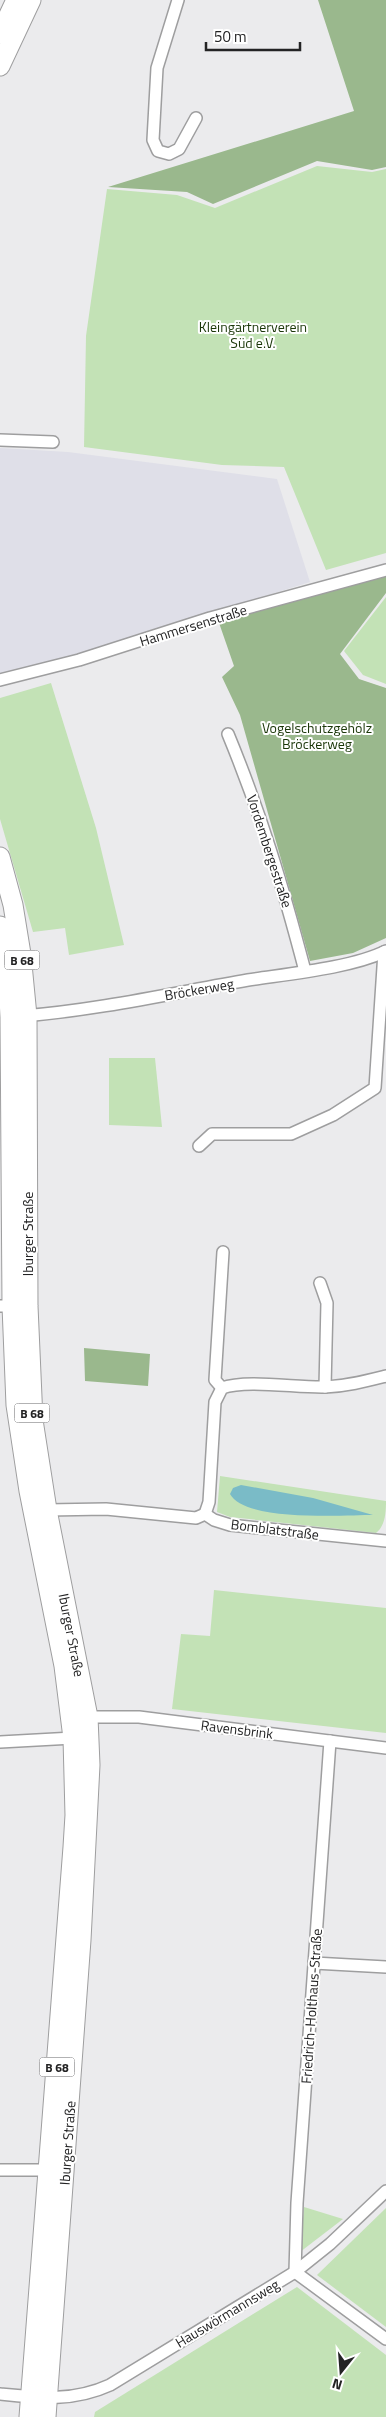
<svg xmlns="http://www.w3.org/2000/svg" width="386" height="2417" font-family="'Titillium Web',sans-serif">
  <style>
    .built { fill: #dfdfe8 }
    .green { fill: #c3e2b6 }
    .forest { fill: #9ab88d }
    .water { fill: #7abbc7 }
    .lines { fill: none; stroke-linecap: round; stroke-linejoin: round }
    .street-casing { stroke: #9e9e9f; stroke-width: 14 }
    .primary-casing { stroke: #9e9e9f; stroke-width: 21 }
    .street { stroke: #fff; stroke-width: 11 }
    .primary { stroke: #fff; stroke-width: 19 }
    .labels { text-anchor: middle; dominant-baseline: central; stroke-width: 4; stroke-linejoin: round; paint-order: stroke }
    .shield { fill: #fff; stroke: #656566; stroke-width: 1 }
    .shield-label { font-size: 12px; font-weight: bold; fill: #232324 }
    .park-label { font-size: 14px; fill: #1a3608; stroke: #fff }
    .street-label { font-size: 14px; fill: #232324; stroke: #fff }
  </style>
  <rect width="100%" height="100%" fill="#ebebed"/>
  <polygon class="built" points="0,448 68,452 277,479 310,582 77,655 0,675"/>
  <g class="green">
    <polygon points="317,166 372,172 386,169 386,553 326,570 284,467 222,465 84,447 86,336 107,189 177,195 215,208"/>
    <polygon points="386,597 386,684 363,675 344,651"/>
    <polygon points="51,683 96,828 124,945 69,955 65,928 33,932 0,819 0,698"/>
    <polygon points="109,1058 155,1058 162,1127 109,1125"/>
    <path d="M220 1476 386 1501C386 1513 385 1526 376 1533L230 1517 217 1512Z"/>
    <polygon points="214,1590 386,1608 386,1733 172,1709 181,1634 210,1636"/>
    <polygon points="304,2207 343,2219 300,2252"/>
    <polygon points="386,2208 386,2327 317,2275"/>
    <polygon points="297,2287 386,2355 386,2417 94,2417 95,2412"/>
  </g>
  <g class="forest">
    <polygon points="318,0 386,0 386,167 372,170 317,161 213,204 187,192 108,187 354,111"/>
    <polygon points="386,576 386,593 340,654 359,679 386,688 386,938 353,953 310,961 240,715 222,677 234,666 218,620"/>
    <polygon points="84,1348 150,1354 148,1386 85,1381"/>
  </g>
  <path class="water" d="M241 1485 313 1498 373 1515C344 1515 245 1522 230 1494L233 1488Z"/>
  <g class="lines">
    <defs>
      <g id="street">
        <polyline points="178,0 157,68 153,140 158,151 169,154 179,149 196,118"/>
        <polyline points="0,440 53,442"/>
        <polyline points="0,680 79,660 210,618 386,570"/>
        <path d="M228 734C261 814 283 887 305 971"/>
        <path d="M22 1016C98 1010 173 993 248 980 287 974 352 968 386 951"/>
        <polyline points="199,1146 212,1134 291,1134 333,1115 375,1088 384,952"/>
        <polyline points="320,1283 327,1303 325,1387"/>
        <polyline points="0,1306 18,1306"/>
        <polyline points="222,1388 215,1380 223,1252"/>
        <polyline points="47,1510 106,1509 196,1518 205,1514"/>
        <path d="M205 1514 209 1502 215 1402 222 1388C247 1379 297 1388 325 1387 347 1386 366 1381 386 1376"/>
        <polyline points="205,1514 214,1520 230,1525 386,1541"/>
        <polyline points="85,1722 88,1717 139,1717 386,1748"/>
        <polyline points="0,1742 73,1738 75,1735"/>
        <polyline points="314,1963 386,1967"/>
        <polyline points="0,2170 49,2170"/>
        <polyline points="295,2272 297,2203 330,1741"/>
        <polyline points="295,2272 386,2339"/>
        <path d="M0 2394C39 2398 73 2402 110 2385L295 2272 330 2244 386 2191"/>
      </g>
      <g id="primary">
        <polyline points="0,34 16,0"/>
        <polyline points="0,66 31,0"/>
        <polyline points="0,857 13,905 21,954 27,1016 28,1306 33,1420 47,1510 88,1717 90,1765 81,1940 46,2417"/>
        <polyline points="0,926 8,980 10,1017 12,1306 16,1405 29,1491 64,1666 73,1738 75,1815 73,1847 29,2417"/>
      </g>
    </defs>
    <use href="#street" class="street-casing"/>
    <use href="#primary" class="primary-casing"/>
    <use href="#street" class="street"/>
    <use href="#primary" class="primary"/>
  </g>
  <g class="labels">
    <g class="shield">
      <rect x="4.5" y="950.5" width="35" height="19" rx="4"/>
      <rect x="14.5" y="1403.5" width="35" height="19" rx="4"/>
      <rect x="39.5" y="2057.5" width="35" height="19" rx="4"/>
    </g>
    <g class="shield-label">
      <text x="22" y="960">B 68</text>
      <text x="32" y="1413">B 68</text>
      <text x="57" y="2067">B 68</text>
    </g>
    <g class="park-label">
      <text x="253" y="326">Kleingärtnerverein<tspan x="253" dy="16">Süd e.V.</tspan></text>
      <text x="317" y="727">Vogelschutzgehölz<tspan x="317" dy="16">Bröckerweg</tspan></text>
    </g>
    <g class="street-label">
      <text transform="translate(193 625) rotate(-17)">Hammersenstraße</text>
      <text transform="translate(270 851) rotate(72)">Vordembergestraße</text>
      <text transform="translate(199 989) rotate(-10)">Bröckerweg</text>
      <text transform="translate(27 1234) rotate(-90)">Iburger Straße</text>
      <text transform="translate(275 1529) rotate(7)">Bomblatstraße</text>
      <text transform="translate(72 1635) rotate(79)">Iburger Straße</text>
      <text transform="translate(237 1729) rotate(7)">Ravensbrink</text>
      <text transform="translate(311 2006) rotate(-86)">Friedrich-Holthaus-Straße</text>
      <text transform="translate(67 2143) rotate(-86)">Iburger Straße</text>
      <text transform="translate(227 2313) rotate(-31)">Hauswörmannsweg</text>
    </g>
  </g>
  <g transform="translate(341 2372) rotate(197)" stroke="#ffffff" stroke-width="4" paint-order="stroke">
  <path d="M0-4L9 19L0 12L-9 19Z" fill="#232324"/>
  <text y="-8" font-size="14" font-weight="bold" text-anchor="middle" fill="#232324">N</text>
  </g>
  <path d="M206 42v8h94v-8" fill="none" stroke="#232324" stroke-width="2.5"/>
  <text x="214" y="42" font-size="15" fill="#232324" stroke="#ffffff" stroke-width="4" paint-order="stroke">50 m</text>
</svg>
